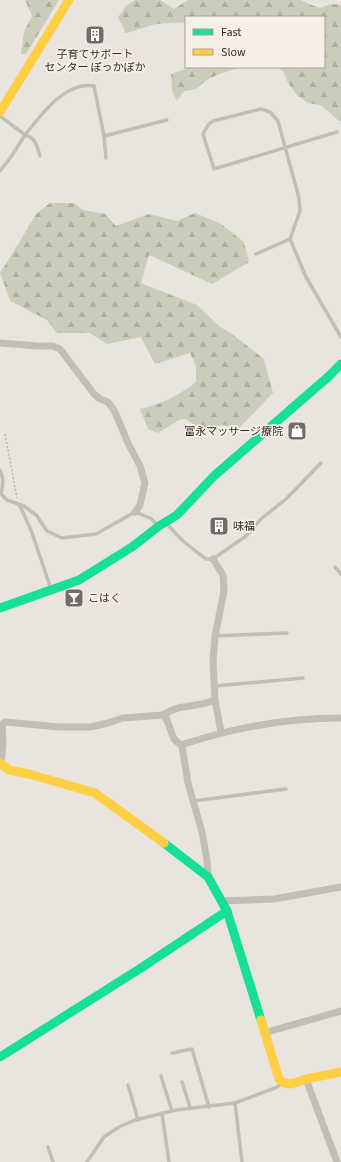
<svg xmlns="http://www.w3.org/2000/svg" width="341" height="1162" font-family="'Source Sans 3','Noto Sans JP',sans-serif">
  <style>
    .forest { fill: url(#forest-firs) }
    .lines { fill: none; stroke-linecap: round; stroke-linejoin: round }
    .path { stroke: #bbb5b0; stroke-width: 1.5; stroke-dasharray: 2 2; stroke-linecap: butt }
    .lane { stroke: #c2bdb7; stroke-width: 3.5 }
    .street { stroke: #c2bdb7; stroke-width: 7 }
    .fast { stroke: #16e098; stroke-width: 9 }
    .slow { stroke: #ffcf43; stroke-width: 9 }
    .labels { text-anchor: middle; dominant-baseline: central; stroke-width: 3.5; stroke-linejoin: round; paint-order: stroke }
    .poi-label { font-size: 11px; fill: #312b27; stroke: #f6efe5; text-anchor: start }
  </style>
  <defs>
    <pattern id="forest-firs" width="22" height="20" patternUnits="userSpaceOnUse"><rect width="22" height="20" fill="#c9cdba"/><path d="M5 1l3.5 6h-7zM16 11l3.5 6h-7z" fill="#adb0a0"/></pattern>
  </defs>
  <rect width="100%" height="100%" fill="#e9e4de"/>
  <g class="forest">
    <polygon points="25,0 59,0 26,54 21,54 24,32 32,16"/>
    <polygon points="135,0 160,0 174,9 188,0 300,0 319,8 332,4 341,5 341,121 339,121 321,105 307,103 297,95 288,83 284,72 276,67 324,67 324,17 186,17 186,22 156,24 126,33 118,17 126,6"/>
    <path d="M192 67H247C234 68 218 74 207 80 196 88 200 89 184 91L177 101 172 91 171 74Z"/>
    <path d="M50 203H74L83 210 105 214 116 226 149 214 177 221 195 213 221 224 244 242 249 262 212 284 149 255 141 283 197 305 219 326 232 334 264 359 273 393 240 427 222 425 203 432 186 419 179 420 158 433 148 429 140 409C159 405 180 395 196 382V366L190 353 155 364 141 337 107 344 90 333H57L47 320 10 301 0 272 6 264 37 213Z"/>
  </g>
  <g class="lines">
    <polyline class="path" points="5,434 17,498"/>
    <g class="lane">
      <polyline points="0,116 25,135 11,157 0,171"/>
      <polyline points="337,132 214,169 203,134 208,125 213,121 261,109 270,112 278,121 299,198 300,211 290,239 306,277 341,337"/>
      <polyline points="104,136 167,120"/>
      <path d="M40 156C37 146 36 138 25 135 41 115 65 81 94 86L104 136 106 158"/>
      <polyline points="256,254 290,239"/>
      <path d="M0 470C4 479 3 485 1 494L7 500 24 506 37 516 47 531 62 538 96 534 135 512 150 518 158 525"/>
      <polyline points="19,504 31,530 51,589"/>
      <polyline points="166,523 183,541 198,553 206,559 213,559 246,536 261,519 286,499 321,463"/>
      <polyline points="335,567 341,574"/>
      <polyline points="215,636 287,633"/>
      <polyline points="215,686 303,678"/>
      <polyline points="193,801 286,789"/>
      <polyline points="172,1053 192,1049 209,1107"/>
      <polyline points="161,1076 172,1111"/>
      <polyline points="182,1082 190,1107"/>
      <polyline points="128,1085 138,1120"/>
      <polyline points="162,1113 169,1162"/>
      <polyline points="48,1147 53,1162"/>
      <polyline points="87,1162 104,1137 119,1127 135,1120 176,1110 235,1103"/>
      <polyline points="242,1162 235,1103 275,1088 282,1084"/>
    </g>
    <g class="street">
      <polyline points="0,343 38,346 53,346 60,349 94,394 100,399 108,402 115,412 128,443 140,466 145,483 144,487 140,505 135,512"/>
      <polyline points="213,559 223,575 224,591 215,636 213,661 215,700 221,732"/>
      <path d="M163 715C181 703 197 708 215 700"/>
      <path d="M182 746 184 744C236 727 287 718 341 718"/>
      <polyline points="1,764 3,744 2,725 5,722 59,727 90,727 108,723 123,718 163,715 167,720 174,739 182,746 188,783 202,832 207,860 208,877"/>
      <polyline points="222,901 274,899 341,887"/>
      <polyline points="264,1033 341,1011"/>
      <polyline points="306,1079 337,1162"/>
    </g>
    <g class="fast">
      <polyline points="0,608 79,580 132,547 159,526 177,515 214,476 328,377 341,364"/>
      <polyline points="164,843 208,877 227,911 261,1020"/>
      <polyline points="0,1057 141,968 227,911"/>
    </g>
    <g class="slow">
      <polyline points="0,112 69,0"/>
      <polyline points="0,763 9,770 29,774 95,793 164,843"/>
      <polyline points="261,1020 279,1079 284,1083 291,1084 306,1079 341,1072"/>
    </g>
  </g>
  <defs>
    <symbol id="building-square" viewBox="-11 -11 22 22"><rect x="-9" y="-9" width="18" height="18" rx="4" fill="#716c67" stroke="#f6efe5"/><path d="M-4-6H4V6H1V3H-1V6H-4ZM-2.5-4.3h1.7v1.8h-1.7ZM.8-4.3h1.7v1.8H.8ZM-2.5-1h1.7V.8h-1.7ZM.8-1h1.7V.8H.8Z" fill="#fff"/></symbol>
    <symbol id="shop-square" viewBox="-11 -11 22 22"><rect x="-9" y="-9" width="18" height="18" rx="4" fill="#716c67" stroke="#f6efe5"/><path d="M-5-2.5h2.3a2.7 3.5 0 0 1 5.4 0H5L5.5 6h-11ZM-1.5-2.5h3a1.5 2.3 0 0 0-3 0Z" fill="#fff"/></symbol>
    <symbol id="bar-square" viewBox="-11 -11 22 22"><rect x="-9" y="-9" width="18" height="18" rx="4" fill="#716c67" stroke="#f6efe5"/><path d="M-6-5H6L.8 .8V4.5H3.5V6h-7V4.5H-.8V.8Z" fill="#fff"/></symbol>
  </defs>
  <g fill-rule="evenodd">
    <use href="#building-square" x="84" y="24" width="22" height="22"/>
    <use href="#shop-square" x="286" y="420" width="22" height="22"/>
    <use href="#building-square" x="208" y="515" width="22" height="22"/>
    <use href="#bar-square" x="63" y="587" width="22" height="22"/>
  </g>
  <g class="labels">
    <g class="poi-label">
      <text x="95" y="54" text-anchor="middle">子育てサポート<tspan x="95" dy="13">センター ぽっかぽか</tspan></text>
      <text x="283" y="431" text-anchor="end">富永マッサージ療院</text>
      <text x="233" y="526">味福</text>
      <text x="88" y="598">こはく</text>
    </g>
  </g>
  <rect x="185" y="16" width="140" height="52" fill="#f6efe5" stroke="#a7a199"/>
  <rect x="193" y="29" width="20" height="6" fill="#16e098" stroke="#a7a199"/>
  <text x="221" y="36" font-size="12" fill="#312b27">Fast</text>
  <rect x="193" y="49" width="20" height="6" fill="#ffcf43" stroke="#a7a199"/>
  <text x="221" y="56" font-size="12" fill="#312b27">Slow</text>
</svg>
